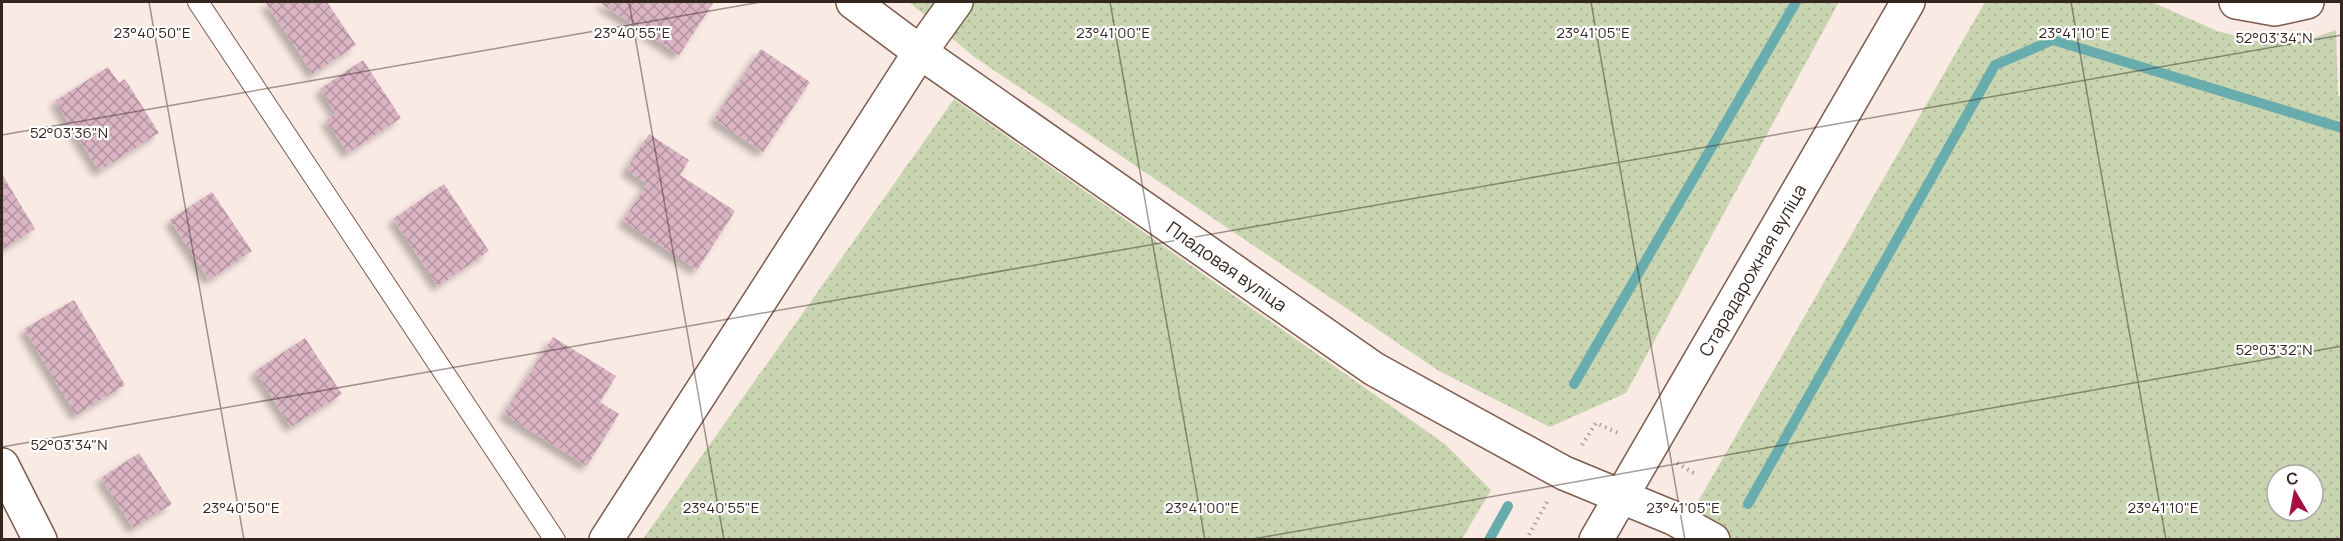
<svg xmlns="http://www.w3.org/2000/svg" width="2343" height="541" font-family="Manrope,sans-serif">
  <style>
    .grass { fill: url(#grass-dots); fill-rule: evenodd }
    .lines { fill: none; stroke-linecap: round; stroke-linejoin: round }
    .stream { stroke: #68acae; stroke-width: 10 }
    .building { fill: url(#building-cross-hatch); filter: url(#shadow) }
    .lane-casing { stroke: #7c5b4d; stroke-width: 22 }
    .street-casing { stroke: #7c5b4d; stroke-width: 36 }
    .path { stroke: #ac9c96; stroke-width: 4; stroke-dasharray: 1.5 4.5; stroke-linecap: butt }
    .lane { stroke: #fff; stroke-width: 20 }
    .street { stroke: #fff; stroke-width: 33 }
    .ticks { fill: none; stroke: #34261f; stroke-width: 1.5; stroke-opacity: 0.45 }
    .labels { text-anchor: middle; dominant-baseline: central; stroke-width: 4.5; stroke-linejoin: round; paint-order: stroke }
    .street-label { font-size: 18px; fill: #34261f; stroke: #fff }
    .ticks-label { font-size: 15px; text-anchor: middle; fill: #34261f; stroke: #fff; stroke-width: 4.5; stroke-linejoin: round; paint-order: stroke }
  </style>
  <defs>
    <pattern id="grass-dots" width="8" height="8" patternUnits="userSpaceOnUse" patternTransform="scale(1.5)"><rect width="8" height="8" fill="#c9d5b0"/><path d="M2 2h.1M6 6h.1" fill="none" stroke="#adb797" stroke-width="1.8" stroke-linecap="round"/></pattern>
    <pattern id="building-cross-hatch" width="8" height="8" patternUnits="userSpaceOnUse" patternTransform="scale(1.5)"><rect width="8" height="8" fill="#dbb4c4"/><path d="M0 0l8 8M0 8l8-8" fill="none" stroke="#b2929f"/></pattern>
    <filter id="shadow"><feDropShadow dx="-5.5" dy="5.5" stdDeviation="3" flood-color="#0004"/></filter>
  </defs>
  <rect width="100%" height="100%" fill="#faeae4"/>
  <g class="grass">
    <polygon points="909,2 1839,2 1626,393 1550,427 1439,371 973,56"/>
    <path d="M1985 2H2152L2217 31 2261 42 2304 41 2336 30 2338 96 2342 98 2341 539 1676 540ZM2277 475H2313V511H2277Z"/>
    <polygon points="954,99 1445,444 1491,490 1462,539 643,539"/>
  </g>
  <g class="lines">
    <g class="stream">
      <polyline points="1574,384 1796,2"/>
      <polyline points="1748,504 1995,65 2053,40 2342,128"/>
      <polyline points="1489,540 1508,506"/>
    </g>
  </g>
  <g class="building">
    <polygon points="265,2 327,2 356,45 313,74"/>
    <polygon points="601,2 714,2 679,55 600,3"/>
    <polygon points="761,49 810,82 763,152 714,119"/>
    <polygon points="363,60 401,118 348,153 326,120 336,114 320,89"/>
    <polygon points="108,67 119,83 125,79 159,133 99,171 55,101"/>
    <polygon points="649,134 689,160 680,175 735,211 697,270 623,221 647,184 626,170"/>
    <polygon points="2,174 35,229 2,250"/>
    <polygon points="444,184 489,251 438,286 393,219"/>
    <polygon points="212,192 252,251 209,280 170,220"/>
    <polygon points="74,300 125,385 76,415 24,329"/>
    <polygon points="553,337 616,376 600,402 619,414 587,466 504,414"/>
    <polygon points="305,338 342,394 291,427 255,371"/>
    <polygon points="139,453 172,504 133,528 101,478"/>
  </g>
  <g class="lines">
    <defs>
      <polyline id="lane" points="198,2 555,540"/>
      <g id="street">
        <polyline points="853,2 920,52 1374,369 1564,473 1673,518 1713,540"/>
        <polyline points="2236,2 2275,9 2307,2"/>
        <polyline points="2,465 40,540"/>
        <polyline points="606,540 920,52 956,2"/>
        <polyline points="1596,540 1908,2"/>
      </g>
    </defs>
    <use href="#lane" class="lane-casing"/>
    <use href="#street" class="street-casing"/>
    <g class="path">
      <polyline points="1582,445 1596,423 1620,434"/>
      <polyline points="1677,463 1697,475"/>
      <polyline points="1526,540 1547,502"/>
    </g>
    <use href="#lane" class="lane"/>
    <use href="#street" class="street"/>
  </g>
  <path class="ticks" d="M149 2 244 540M629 2 724 540M1110 2 1205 540M1591 2 1685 540M2071 2 2166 540M2 135 761 2M2 447 2342 35M1247 540 2342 346"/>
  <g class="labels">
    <g class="street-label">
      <text transform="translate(1227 266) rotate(35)">Пладовая вуліца</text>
      <text transform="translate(1752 270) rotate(-60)">Старадарожная вуліца</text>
    </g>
  </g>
  <g class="ticks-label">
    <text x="152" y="38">23°40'50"E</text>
    <text x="632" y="38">23°40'55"E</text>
    <text x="1113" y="38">23°41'00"E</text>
    <text x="2074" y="38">23°41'10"E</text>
    <text x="1593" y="38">23°41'05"E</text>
    <text x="2274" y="43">52°03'34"N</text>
    <text x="69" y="138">52°03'36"N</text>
    <text x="2274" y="355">52°03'32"N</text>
    <text x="69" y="450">52°03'34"N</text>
    <text x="241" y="513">23°40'50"E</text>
    <text x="721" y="513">23°40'55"E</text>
    <text x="1202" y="513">23°41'00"E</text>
    <text x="1683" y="513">23°41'05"E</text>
    <text x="2163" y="513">23°41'10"E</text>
  </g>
  <rect width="2343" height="541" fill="none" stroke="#34261f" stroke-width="6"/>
  <g transform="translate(2295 493) rotate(350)"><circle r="28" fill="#ffffff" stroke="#aea8a5" stroke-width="1.5"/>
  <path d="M0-4.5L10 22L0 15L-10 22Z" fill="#a70f3e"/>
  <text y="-9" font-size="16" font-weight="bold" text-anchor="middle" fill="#34261f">С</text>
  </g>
</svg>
